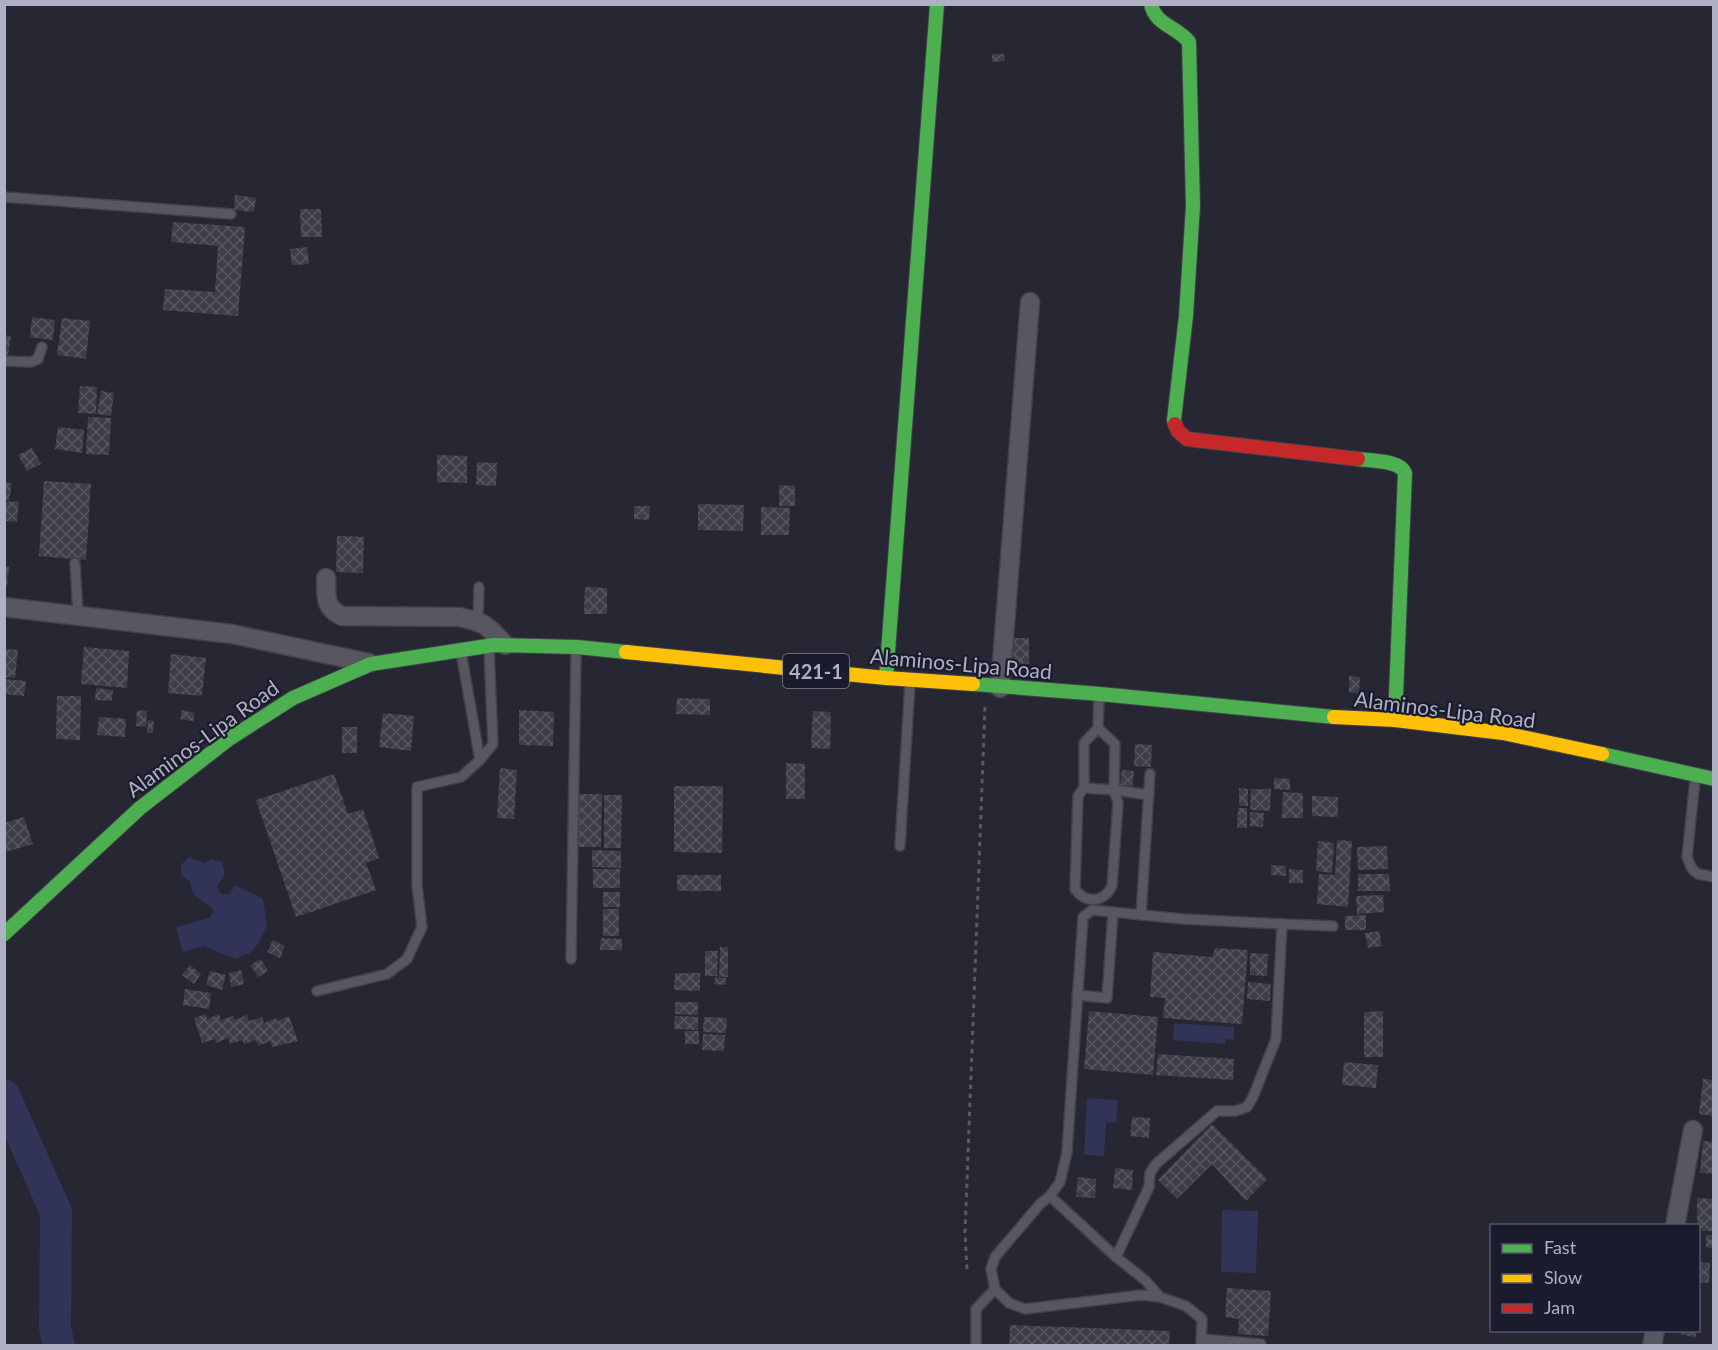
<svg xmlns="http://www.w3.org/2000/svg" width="1718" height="1350" font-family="Lato,sans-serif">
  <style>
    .water { fill: #313357 }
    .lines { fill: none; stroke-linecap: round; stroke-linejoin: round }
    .river { stroke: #313357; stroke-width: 32 }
    .building { fill: url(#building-cross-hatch) }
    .lane-casing { stroke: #40414a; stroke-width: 12 }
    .street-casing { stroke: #40414a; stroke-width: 21 }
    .fast-casing { stroke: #40414a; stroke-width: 16 }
    .slow-casing { stroke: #40414a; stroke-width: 16 }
    .jam-casing { stroke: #40414a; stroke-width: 16 }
    .path { stroke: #595a64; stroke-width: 3; stroke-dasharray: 4.5 4.5; stroke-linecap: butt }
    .lane { stroke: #575761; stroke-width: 9 }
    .street { stroke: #575761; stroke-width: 18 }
    .fast { stroke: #4caf50; stroke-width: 14 }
    .slow { stroke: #ffc107; stroke-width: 14 }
    .jam { stroke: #c62828; stroke-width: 14 }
    .labels { text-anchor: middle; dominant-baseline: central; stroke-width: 4.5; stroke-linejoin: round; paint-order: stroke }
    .shield { fill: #1a1b2d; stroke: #838397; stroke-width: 1.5 }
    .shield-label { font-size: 20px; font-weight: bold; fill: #b0b0c5 }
    .street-label { font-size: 21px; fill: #b0b0c5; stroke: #1a1b2d }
  </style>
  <defs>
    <pattern id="building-cross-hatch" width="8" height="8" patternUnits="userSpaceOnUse" patternTransform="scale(1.5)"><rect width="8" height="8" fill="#3e3e49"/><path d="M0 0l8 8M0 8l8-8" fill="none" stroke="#575762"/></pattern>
  </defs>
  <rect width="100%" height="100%" fill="#262733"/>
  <g class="water">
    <path d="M189 857 204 863 212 859 222 862C226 874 225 877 217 886L221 894H230L235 885 263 899 267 925 259 943 250 953 235 959 204 946 182 952 176 927 209 918 214 910C203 898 192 901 190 882L181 875V865Z"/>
    <polygon points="1174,1023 1234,1027 1234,1040 1226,1039 1225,1044 1173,1040"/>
    <polygon points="1087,1098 1118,1100 1116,1123 1106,1122 1104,1156 1084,1155"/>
    <polygon points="1222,1210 1258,1211 1256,1273 1221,1272"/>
  </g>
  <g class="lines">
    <polyline class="river" points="4,1095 56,1212 55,1327 59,1346"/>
  </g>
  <g class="building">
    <polygon points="992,54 1004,54 1005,61 992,62"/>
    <polygon points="235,195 256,198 254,212 234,210"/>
    <polygon points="300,209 321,209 322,237 301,237"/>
    <polygon points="173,222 245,227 238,316 163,310 165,289 215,292 218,246 171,242"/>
    <polygon points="307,247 309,264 292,265 290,249"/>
    <polygon points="32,317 55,320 53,340 30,337"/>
    <polygon points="62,318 90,321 86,359 57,355"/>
    <polygon points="4,335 11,336 8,355 4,354"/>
    <polygon points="80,386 97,387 96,414 78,413"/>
    <polygon points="101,391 114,393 111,416 97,414"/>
    <polygon points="88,417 111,418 109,455 86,454"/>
    <polygon points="58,427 84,430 82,453 55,449"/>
    <polygon points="32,448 41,464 27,471 18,455"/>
    <polygon points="437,455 467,456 467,483 437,482"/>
    <polygon points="477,462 497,463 496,486 476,485"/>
    <polygon points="44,481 91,484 86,560 39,556"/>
    <polygon points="4,482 12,483 9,500 4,500"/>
    <polygon points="779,485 795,486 795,506 779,506"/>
    <polygon points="4,501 19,502 17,522 4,521"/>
    <polygon points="698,504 744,505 743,531 698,530"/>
    <polygon points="634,506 650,506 649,520 634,519"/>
    <polygon points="761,507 790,508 789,535 761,535"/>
    <polygon points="337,536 364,537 363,573 336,572"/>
    <polygon points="4,567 9,567 7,586 4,586"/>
    <polygon points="585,587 607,588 607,614 584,614"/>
    <polygon points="1003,638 1029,638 1029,664 1002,663"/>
    <polygon points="84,647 129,651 127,688 81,684"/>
    <polygon points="4,649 18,650 15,678 4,677"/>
    <polygon points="171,654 206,658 202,696 168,693"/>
    <polygon points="1349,676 1360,677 1359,693 1349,692"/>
    <polygon points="4,679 26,681 24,696 4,694"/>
    <polygon points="96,688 113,690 112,701 95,700"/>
    <polygon points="57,696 81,696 80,740 56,739"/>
    <polygon points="677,698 710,699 710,715 676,714"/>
    <polygon points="137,710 147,711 146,727 136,726"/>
    <polygon points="182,710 195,713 193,721 180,719"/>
    <polygon points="519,710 554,712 553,746 519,745"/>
    <polygon points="813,711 831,712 830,749 811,748"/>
    <polygon points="383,713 414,716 411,751 379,747"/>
    <polygon points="99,717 126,719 125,737 97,735"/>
    <polygon points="148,720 154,721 153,733 147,733"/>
    <rect x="342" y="727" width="15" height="26"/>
    <polygon points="1135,744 1152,745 1151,767 1134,766"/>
    <polygon points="786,763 805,764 805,799 786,799"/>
    <polygon points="500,768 517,770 514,819 497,818"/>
    <polygon points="1122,770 1134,771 1132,788 1120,786"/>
    <polygon points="334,774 348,814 363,809 379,858 366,863 376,890 296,917 256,800"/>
    <polygon points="1274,778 1290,779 1290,790 1274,789"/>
    <polygon points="674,786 723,786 722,853 674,852"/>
    <polygon points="1239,788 1248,789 1248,806 1239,806"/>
    <polygon points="1251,789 1271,789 1270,811 1250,810"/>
    <polygon points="1283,792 1303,793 1303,818 1282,818"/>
    <polygon points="578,794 602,794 601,847 577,847"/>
    <polygon points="604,795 622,795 621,848 604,848"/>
    <polygon points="1312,796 1338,797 1338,817 1312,816"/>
    <polygon points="1238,808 1247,808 1247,828 1237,828"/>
    <polygon points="1250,812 1264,813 1263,827 1250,826"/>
    <polygon points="24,817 33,844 5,852 4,823"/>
    <polygon points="1337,840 1352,841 1348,907 1317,904 1319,874 1335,875"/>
    <polygon points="1318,841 1334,843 1332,873 1316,871"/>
    <polygon points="1387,846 1388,869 1358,870 1357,847"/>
    <polygon points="592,850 621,851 621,868 592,867"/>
    <polygon points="1271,865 1286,866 1286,876 1271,875"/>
    <rect x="593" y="869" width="27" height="19"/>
    <polygon points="1289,869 1303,870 1303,883 1289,883"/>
    <polygon points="1358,874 1389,874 1390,891 1358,891"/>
    <rect x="677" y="875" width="44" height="16"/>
    <rect x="603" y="892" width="17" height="15"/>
    <polygon points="1383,895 1384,912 1357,914 1356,896"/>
    <rect x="603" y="909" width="16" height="27"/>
    <polygon points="1366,915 1366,930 1345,930 1345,916"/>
    <polygon points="1379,931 1382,946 1368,948 1365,933"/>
    <polygon points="601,938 622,939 622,950 600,950"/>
    <polygon points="273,940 285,946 280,958 267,952"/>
    <polygon points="720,947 728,947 728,977 719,977"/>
    <polygon points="1215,948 1248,950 1242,1024 1163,1018 1165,998 1150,997 1153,952 1212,957"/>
    <polygon points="705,951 718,951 717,976 705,976"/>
    <polygon points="1250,953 1268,954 1267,976 1250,975"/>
    <polygon points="261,959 268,971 258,977 250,965"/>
    <polygon points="190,965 201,974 194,984 182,975"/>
    <polygon points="241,970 244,984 231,987 229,973"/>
    <polygon points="210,971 226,975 222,990 206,985"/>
    <polygon points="675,973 700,973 700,991 674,990"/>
    <polygon points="715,977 726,978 726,985 714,984"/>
    <polygon points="1248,982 1271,984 1270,1001 1247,999"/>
    <polygon points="185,989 211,993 209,1009 183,1005"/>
    <polygon points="675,1002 698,1002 698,1015 675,1014"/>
    <polygon points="1089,1011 1158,1017 1153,1075 1084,1069"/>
    <polygon points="1383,1011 1383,1057 1364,1057 1364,1012"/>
    <polygon points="206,1014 207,1019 219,1014 221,1020 233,1016 235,1020 247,1015 249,1021 262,1017 264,1023 276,1018 277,1021 289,1016 298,1041 272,1047 270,1041 258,1046 256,1040 244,1044 242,1040 230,1044 228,1038 216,1043 215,1039 202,1043 194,1018"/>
    <polygon points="675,1016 698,1017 698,1030 674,1029"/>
    <polygon points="704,1017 727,1018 726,1033 703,1032"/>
    <rect x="685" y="1031" width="14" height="13"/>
    <polygon points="703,1034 725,1035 724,1051 702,1050"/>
    <polygon points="1158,1054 1234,1059 1233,1080 1156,1075"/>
    <polygon points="1344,1062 1378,1065 1376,1088 1342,1085"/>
    <polygon points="1703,1079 1714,1080 1714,1116 1699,1114"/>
    <polygon points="1132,1117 1150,1118 1149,1138 1130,1136"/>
    <polygon points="1212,1124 1267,1179 1246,1201 1212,1164 1177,1199 1158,1180"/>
    <polygon points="1703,1141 1714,1142 1714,1174 1700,1173"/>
    <polygon points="1115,1168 1133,1170 1132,1190 1113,1188"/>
    <polygon points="1078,1177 1096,1179 1095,1198 1076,1197"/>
    <polygon points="1697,1198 1714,1199 1714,1231 1698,1231 1698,1226 1697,1226"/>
    <polygon points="1706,1235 1714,1235 1714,1248 1706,1247"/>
    <polygon points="1698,1262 1710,1263 1709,1283 1698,1282"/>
    <polygon points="1227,1288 1271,1291 1268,1336 1238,1334 1239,1319 1225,1317"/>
    <polygon points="1010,1325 1170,1331 1169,1346 1009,1346"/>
    <polygon points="1682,1330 1697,1330 1695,1338 1681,1334"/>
  </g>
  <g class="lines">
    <defs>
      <g id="lane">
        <polyline points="4,197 231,214"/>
        <polyline points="4,361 31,362 38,359 42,347"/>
        <polyline points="75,563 78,615"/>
        <polyline points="478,621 479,587"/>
        <polyline points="1098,728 1115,744 1114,790 1149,795"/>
        <polyline points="480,760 493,744 489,650"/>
        <polyline points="1695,780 1687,857 1692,869 1698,874 1714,877"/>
        <path d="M1084 788 1114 790 1118 803 1112 886C1103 903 1086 904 1075 889L1078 796Z"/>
        <polyline points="1084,788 1084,743 1098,728 1099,697"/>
        <polyline points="900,846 910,683"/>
        <polyline points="1141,915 1150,774"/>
        <polyline points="1282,924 1333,926"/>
        <polyline points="571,959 576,650"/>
        <polyline points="317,991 387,974 407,959 422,927 417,885 417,787 461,777 480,760 461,652"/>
        <polyline points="1077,995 1107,998 1113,912"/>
        <polyline points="1050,1196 1116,1257"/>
        <polyline points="1160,1297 1145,1280 1116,1257 1149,1187 1150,1173 1156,1164 1217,1111 1235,1111 1247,1107 1253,1097 1276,1039 1282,924 1183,919 1092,910 1083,917 1067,1152 1060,1182 1050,1196 1040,1204 995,1257 991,1269 995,1289 1009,1303 1025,1309 1141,1295 1160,1297 1186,1306 1202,1319 1201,1346"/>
        <polyline points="1201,1339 1261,1344"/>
        <polyline points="976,1346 976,1309 995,1289"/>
      </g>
      <g id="street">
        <path d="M326 578C327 596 323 607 342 616L460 617C486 623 487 625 505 645"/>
        <polyline points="4,607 232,634 369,663"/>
        <polyline points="1000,688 1030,302"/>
        <polyline points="1675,1226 1693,1130"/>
        <polyline points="1652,1346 1655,1330"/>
      </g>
      <g id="fast">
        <path d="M1151 4C1155 25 1178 27 1189 42L1193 206 1186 316 1174 420 1175 424"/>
        <path d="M1358 459C1371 461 1400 460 1405 473L1395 720"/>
        <polyline points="886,678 937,4"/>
        <polyline points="973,684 1100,694 1334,717"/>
        <polyline points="1602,754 1714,779"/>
        <polyline points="4,934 140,808 229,739 293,698 371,664 494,645 577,647 626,652"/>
      </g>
      <g id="slow">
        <polyline points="626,652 886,678 973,684"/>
        <polyline points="1334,717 1395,720 1503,733 1602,754"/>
      </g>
      <polyline id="jam" points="1175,424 1178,431 1187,439 1358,459"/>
    </defs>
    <use href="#lane" class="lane-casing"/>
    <use href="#street" class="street-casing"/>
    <use href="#fast" class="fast-casing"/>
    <use href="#slow" class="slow-casing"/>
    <use href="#jam" class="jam-casing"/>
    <polyline class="path" points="967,1269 965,1233 985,707"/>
    <use href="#lane" class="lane"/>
    <use href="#street" class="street"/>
    <use href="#fast" class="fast"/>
    <use href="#slow" class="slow"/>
    <use href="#jam" class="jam"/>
  </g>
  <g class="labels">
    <rect class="shield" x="783" y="654" width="66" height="34" rx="4.5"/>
    <g class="shield-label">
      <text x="816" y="671">421-1</text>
    </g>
    <g class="street-label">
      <text transform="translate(961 663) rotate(5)">Alaminos-Lipa Road</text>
      <text transform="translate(1445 709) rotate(7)">Alaminos-Lipa Road</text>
      <text transform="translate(202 738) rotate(-36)">Alaminos-Lipa Road</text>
    </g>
  </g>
  <rect width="1718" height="1350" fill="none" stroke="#b0b0c5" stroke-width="12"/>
  <rect x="1490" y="1224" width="210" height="108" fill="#1a1b2d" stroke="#56576a" stroke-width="1.5"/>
  <rect x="1502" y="1244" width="30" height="9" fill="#4caf50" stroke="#56576a" stroke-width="1.5"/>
  <text x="1544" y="1254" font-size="18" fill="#b0b0c5">Fast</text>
  <rect x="1502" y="1274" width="30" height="9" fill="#ffc107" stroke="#56576a" stroke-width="1.5"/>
  <text x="1544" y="1284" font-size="18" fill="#b0b0c5">Slow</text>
  <rect x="1502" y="1304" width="30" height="9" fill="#c62828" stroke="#56576a" stroke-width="1.5"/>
  <text x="1544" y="1314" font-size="18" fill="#b0b0c5">Jam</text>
</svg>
